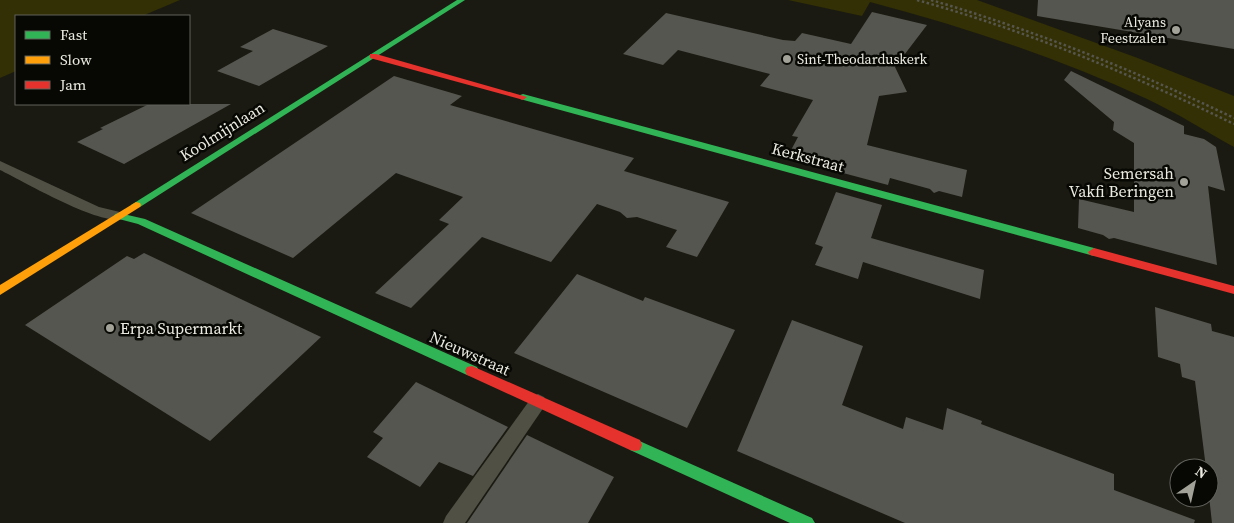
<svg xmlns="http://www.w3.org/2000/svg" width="1234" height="523" font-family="'Source Serif 4',serif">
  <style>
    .green { fill: #323004 }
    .building { fill: #565650 }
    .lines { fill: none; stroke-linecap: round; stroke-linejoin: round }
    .path { stroke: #57564e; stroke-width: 2.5; stroke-dasharray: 2.5 2.5; stroke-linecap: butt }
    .lane { fill: #515044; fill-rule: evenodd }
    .fast { fill: #30b455; fill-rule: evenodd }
    .slow { fill: #ff9f0a; fill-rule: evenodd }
    .jam { fill: #e5322d; fill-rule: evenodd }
    .poi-dot { fill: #a2a299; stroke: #070703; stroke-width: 2 }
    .labels { text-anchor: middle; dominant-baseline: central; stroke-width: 5; stroke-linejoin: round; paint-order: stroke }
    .far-poi-label { font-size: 14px; fill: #ebebe1; stroke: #070703; text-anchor: end }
    .street-label { font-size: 16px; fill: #ebebe1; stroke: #070703 }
    .poi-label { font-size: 16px; fill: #ebebe1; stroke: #070703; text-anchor: end }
  </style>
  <rect width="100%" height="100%" fill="#1a1a12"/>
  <g class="green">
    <polygon points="0,0 180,0 142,16 16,16 16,71 0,78"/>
    <path d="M788 0H977L1135 57 1234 96V147C1205 131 1177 113 1147 99 1058 58 965 27 870 2L862 16Z"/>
  </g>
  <g class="building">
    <polygon points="1038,0 1234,0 1234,49 1037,16"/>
    <polygon points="872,12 927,25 895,67 907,92 879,96 867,145 967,170 962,197 939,191 934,193 930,189 890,178 888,185 828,169 819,160 790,152 798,137 792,136 813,100 760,86 770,74 678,50 663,65 623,54 666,13 783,40 795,41 802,33 851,44"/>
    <polygon points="273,29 328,46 259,86 217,71 253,51 240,47"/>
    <polygon points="1071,71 1184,126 1184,134 1204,139 1216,147 1225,191 1208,186 1217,265 1114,238 1109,239 1103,235 1078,228 1079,199 1134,212 1134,143 1113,130 1114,122 1064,80"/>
    <polygon points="394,76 462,96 450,105 634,158 624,171 729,202 697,257 666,247 677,230 637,217 627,218 620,212 597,204 551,262 482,237 411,308 375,293 449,224 439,220 463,197 396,173 293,258 191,213"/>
    <polygon points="149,104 231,104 124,164 77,142 103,129 100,128"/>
    <polygon points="836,192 882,205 871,238 984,270 980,299 863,262 858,279 815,265 823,247 815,244"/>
    <polygon points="144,253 321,337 210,441 25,325 127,256 134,259"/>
    <polygon points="577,274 643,301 645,297 735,330 687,428 514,353"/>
    <polygon points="1155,307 1211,324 1212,331 1234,337 1234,523 1212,523 1209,496 1209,468 1206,468 1195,381 1182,377 1180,364 1158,357"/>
    <polygon points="792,320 863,346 842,405 903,429 906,417 943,430 947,408 982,421 981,424 1114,474 1114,490 1195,520 1194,523 905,523 737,451"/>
    <polygon points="416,382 508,427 473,476 439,462 420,487 367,457 383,438 373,432"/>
    <polygon points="527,435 614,477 588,523 467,523"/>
  </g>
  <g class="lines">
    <g class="path">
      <path d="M917 0C1027 31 1131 74 1234 124"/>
      <path d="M931 0C1036 31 1136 71 1234 118"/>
    </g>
    <g class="lane">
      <path d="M0 161 99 207 124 213 126 216 124 219C99 226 25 182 0 170Z"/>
      <polygon points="538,394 544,397 547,402 544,407 465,523 443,523 446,516 532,397"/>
    </g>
    <g class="fast">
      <polygon points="457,0 465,0 140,207 132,207 131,205"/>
      <polygon points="523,94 1094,248 1100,252 1094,256 520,99 520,95"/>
      <polygon points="119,213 145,219 477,367 479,371 477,375 472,376 467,375 138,224 115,218 114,216 115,214"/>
      <polygon points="635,439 812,518 815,523 790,523 630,450 628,445 630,440"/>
    </g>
    <polygon class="slow" points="136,202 140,203 141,205 140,207 0,295 0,285"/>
    <g class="jam">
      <polygon points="370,54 376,54 527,97 523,100 520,99 370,58"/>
      <polygon points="1094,248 1234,286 1234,294 1090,255 1088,252"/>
      <polygon points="472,366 640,440 642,445 640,450 635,451 630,450 467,375 465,371 467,367"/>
    </g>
  </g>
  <g class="poi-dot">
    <circle cx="1176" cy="30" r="5"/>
    <circle cx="787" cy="59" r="5"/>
    <circle cx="1184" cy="182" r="5"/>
    <circle cx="110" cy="328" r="5"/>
  </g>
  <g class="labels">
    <g class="far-poi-label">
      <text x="1166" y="22">Alyans<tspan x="1166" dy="16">Feestzalen</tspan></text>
      <text x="797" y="59" text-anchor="start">Sint-Theodarduskerk</text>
    </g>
    <g class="street-label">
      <text transform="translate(222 131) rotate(-32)">Koolmijnlaan</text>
      <text transform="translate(808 157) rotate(15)">Kerkstraat</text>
      <text transform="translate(470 353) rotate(24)">Nieuwstraat</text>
    </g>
    <g class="poi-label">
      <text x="1174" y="173">Semersah<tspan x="1174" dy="18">Vakfi Beringen</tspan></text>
      <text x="120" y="328" text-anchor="start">Erpa Supermarkt</text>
    </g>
  </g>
  <rect x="15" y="15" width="175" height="90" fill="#070703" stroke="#62625c"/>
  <rect x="25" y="31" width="25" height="8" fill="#30b455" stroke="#62625c"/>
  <text x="60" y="40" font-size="15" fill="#ebebe1">Fast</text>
  <rect x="25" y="56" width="25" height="8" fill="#ff9f0a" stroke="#62625c"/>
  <text x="60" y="65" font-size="15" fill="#ebebe1">Slow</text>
  <rect x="25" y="81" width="25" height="8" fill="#e5322d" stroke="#62625c"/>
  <text x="60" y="90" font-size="15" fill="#ebebe1">Jam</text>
  <g transform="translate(1194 483) rotate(34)"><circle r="24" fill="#070703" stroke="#62625c"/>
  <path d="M0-4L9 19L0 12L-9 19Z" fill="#a2a299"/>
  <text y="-8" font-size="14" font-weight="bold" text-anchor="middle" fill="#ebebe1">N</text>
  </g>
</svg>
